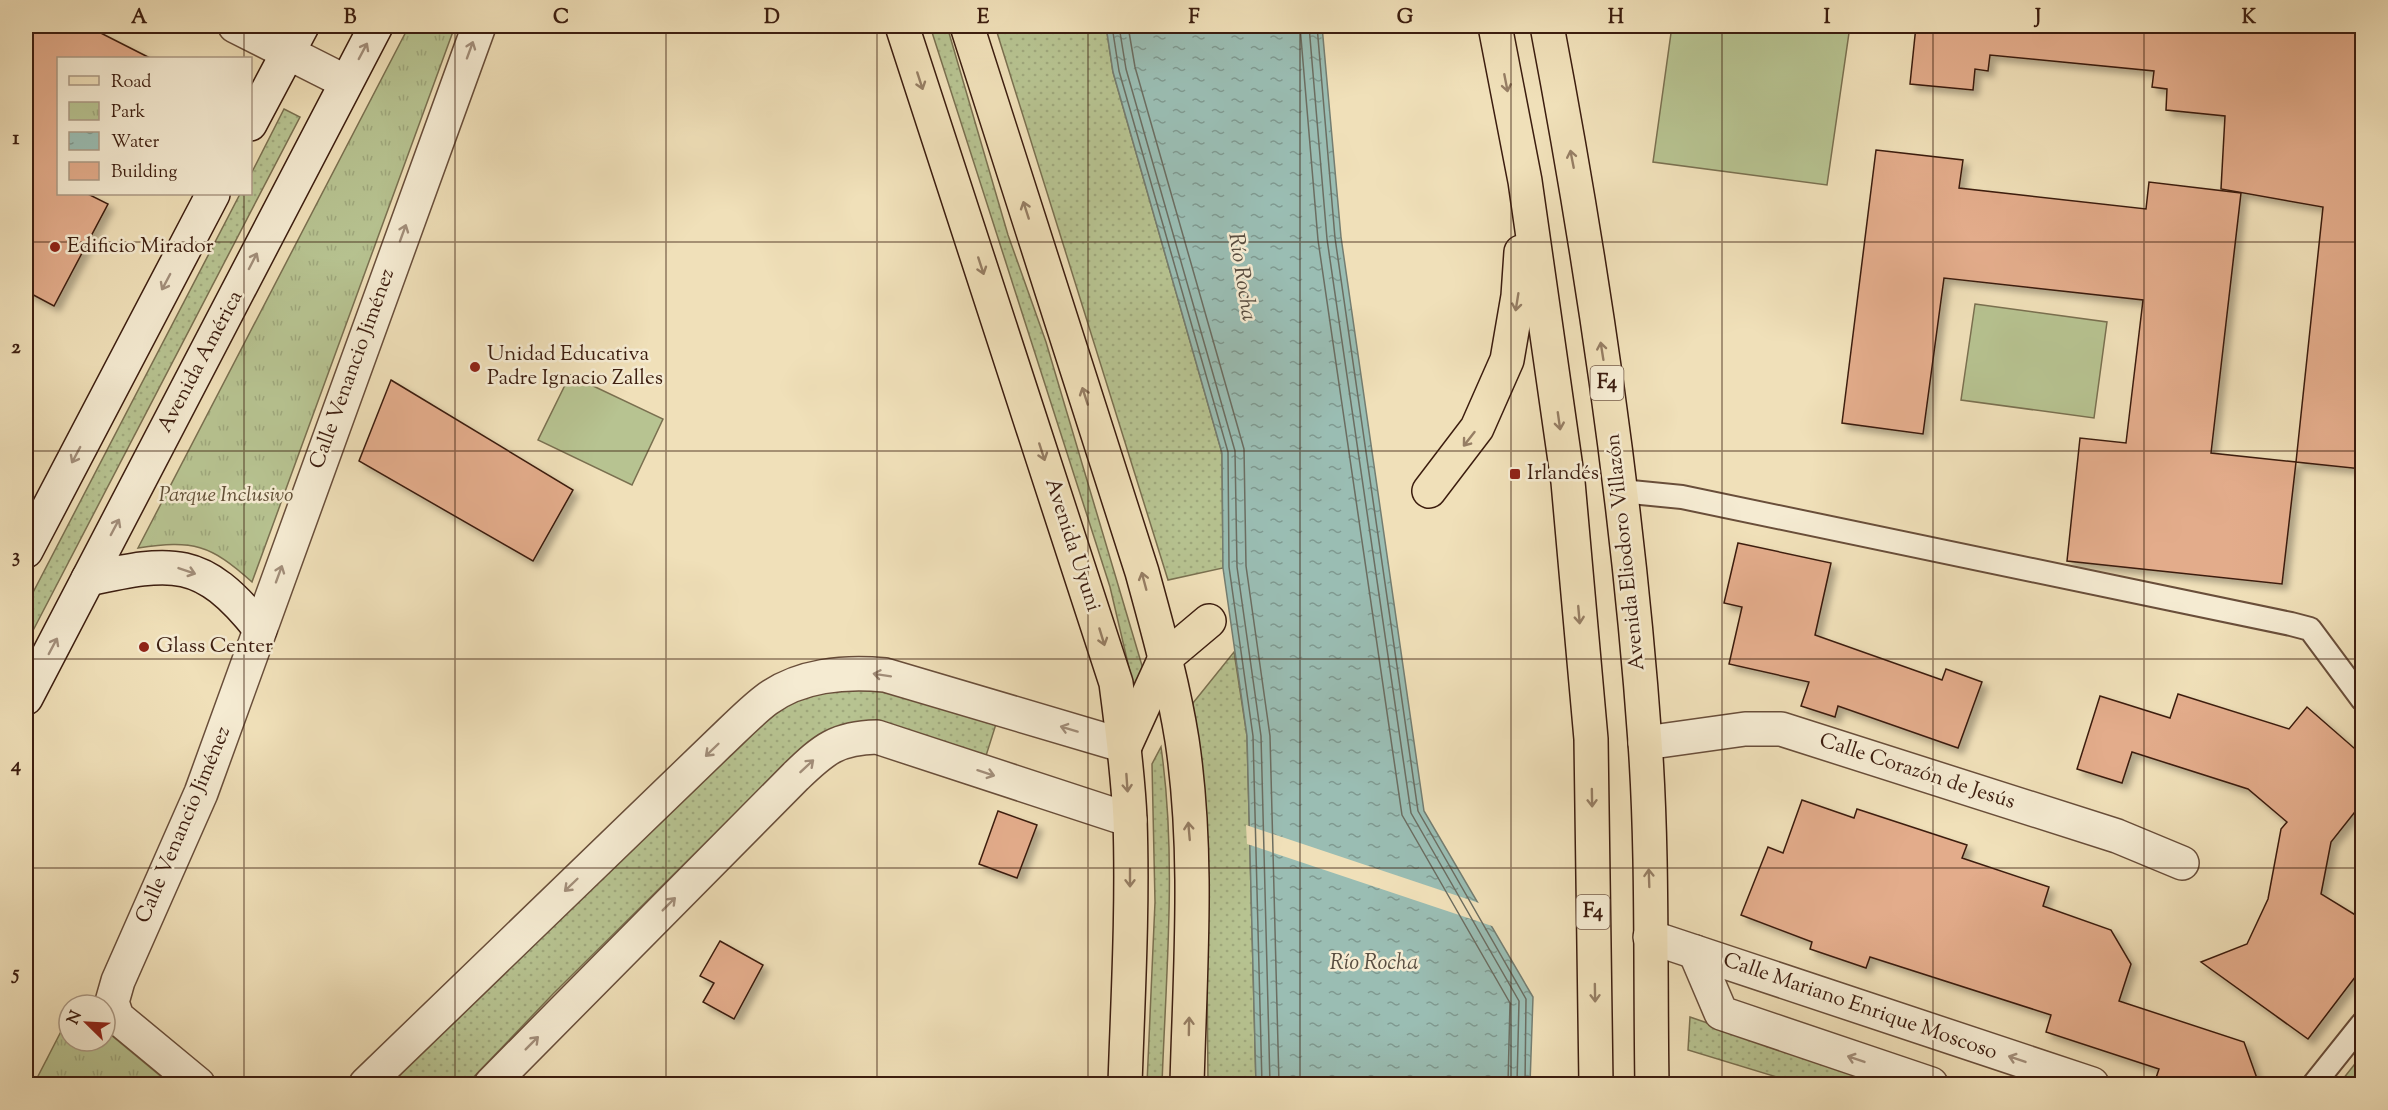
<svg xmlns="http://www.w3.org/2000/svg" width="2388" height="1110" font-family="'Sorts Mill Goudy',serif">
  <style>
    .grass { fill: url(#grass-dots); stroke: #7a7050; stroke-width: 1.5 }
    .park { fill: url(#park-tufts); stroke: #7a7050; stroke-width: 1.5 }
    .pitch { fill: #b7c391; stroke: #7a7050; stroke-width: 1.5 }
    .water { fill: url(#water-ripples); stroke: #747d71; stroke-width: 1.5 }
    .pier { fill: #f0e0b9 }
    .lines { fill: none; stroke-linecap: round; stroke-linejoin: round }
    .shore { stroke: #6b6d61; stroke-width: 1.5 }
    .building { fill: #e3ac8b; stroke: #3c1d0f; stroke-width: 1.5; filter: url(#shadow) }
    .service-casing { stroke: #694e3a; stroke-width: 26 }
    .minor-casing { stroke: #694e3a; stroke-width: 36 }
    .secondary-casing { stroke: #3c1d0f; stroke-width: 36 }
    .primary-casing { stroke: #3c1d0f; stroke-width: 36 }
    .trunk-casing { stroke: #3c1d0f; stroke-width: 36 }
    .service { stroke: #f5ebd2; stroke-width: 22 }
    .minor { stroke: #f5ebd2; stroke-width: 33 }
    .secondary { stroke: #f5ebd2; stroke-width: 33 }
    .primary { stroke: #f0e0b9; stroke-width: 33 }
    .trunk { stroke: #f0e0b9; stroke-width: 33 }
    .oneway { stroke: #a28e7a }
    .oneway2 { stroke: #967e64 }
    .grid { fill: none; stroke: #3c1d0f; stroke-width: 1.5; stroke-opacity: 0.55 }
    .poi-dot { fill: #8f2418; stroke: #f5ebd2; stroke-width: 2 }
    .labels { text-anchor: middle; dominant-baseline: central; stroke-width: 5; stroke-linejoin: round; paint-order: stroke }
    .shield { fill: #f5ebd2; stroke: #745b4a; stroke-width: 1.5 }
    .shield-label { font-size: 20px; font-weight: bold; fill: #3c1d0f }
    .poi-label { font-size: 21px; fill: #3c1d0f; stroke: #f5ebd2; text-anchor: start }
    .street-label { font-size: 21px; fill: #3c1d0f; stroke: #f5ebd2 }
    .park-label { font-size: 21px; font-style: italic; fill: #614f36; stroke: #f5ebd2 }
    .water-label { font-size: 22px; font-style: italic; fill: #584d40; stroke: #f5ebd2 }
    .neatline { fill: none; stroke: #3c1d0f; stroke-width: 2 }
    .grid-label { font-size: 20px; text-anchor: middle; font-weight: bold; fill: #3c1d0f }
  </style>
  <defs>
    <pattern id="grass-dots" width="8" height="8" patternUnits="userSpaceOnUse" patternTransform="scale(1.5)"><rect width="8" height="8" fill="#b7c391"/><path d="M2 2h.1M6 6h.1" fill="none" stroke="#9ea77c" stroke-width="1.8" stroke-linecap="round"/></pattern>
    <pattern id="park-tufts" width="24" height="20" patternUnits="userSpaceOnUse" patternTransform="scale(1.5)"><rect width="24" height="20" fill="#b7c391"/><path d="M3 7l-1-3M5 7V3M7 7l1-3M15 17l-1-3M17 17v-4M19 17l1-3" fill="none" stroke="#9ea77c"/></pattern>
    <pattern id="water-ripples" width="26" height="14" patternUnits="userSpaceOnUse" patternTransform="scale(1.5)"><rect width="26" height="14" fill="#9abdb3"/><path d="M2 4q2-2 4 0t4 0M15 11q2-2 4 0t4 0" fill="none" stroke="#7f9990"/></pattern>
    <filter id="shadow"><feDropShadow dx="5.5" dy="5.5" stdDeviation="3" flood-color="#0004"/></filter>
  </defs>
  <rect width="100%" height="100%" fill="#f0e0b9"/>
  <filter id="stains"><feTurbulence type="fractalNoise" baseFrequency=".00333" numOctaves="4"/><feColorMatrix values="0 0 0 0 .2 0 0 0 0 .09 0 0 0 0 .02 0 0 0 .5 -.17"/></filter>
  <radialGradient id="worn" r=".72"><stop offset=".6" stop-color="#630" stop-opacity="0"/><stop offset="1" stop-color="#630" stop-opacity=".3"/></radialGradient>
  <g class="grass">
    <polygon points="930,26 947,26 1008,235 1046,342 1143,669 1134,689 1110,587"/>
    <polygon points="995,26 1106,26 1113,72 1222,453 1223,568 1168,580"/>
    <polygon points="284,109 300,117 26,644 26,606 240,194 250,194 251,174"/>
    <polygon points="1234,652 1247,736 1256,1084 1208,1084 1206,847 1193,703"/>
    <polygon points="875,683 996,724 985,759 822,734 800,749 553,994 467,1084 380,1084 785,703 825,687"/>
    <path d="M1161 747C1177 858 1166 973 1162 1084H1147L1155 902 1152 764Z"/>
    <polygon points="1690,1017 1885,1084 1800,1084 1688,1050"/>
    <polygon points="2362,1055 2362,1084 2339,1084"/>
  </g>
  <g class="park">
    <path d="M409 26H455L252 582C210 544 193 540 138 548Z"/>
    <polygon points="69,1016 69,1041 105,1041 105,1030 170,1084 34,1084"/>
  </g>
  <g class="pitch">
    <polygon points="1672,26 1850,26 1827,185 1653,162"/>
    <polygon points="1975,304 2107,322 2094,418 1961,400"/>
    <polygon points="570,375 663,419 632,485 538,440"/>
  </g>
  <polygon class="water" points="1106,26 1322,26 1341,237 1424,811 1533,997 1530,1084 1256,1084 1247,736 1223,568 1222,453 1113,72"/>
  <polygon class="pier" points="1246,825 1482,904 1495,927 1247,844"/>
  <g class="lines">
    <g class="shore">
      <polyline points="1112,26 1119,71 1228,452 1229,567 1253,736 1262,1084"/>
      <polyline points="1119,26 1126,69 1235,451 1237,567 1261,736 1270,1084"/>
      <polyline points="1128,26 1135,67 1244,449 1246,566 1270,736 1279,1084"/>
      <polyline points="1300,26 1318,240 1402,815 1510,1003 1508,1084"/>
      <polyline points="1309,26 1327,239 1411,813 1519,1001 1517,1084"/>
      <polyline points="1317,26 1335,238 1418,811 1526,999 1525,1084"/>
    </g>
  </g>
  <g class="building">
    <polygon points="26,26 87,26 150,58 58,58 58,194 88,194 108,204 54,306 26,291"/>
    <polygon points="1916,26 2362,26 2362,469 2296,462 2323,207 2221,189 2225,116 2166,110 2167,89 2152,87 2154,71 1990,55 1988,71 1975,69 1973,90 1910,84"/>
    <polygon points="1876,150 1963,160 1959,188 2146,209 2149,182 2241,193 2211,453 2296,462 2282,584 2067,561 2080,438 2126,443 2143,300 1944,278 1923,434 1842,423"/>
    <polygon points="391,380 573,490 533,561 359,461"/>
    <polygon points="1738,543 1831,563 1815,635 1942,680 1946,669 1982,682 1958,748 1838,706 1835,717 1801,706 1809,682 1729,664 1742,607 1724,603"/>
    <polygon points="2178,694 2289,729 2307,707 2362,755 2362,803 2331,842 2321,894 2362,919 2362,968 2308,1039 2201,962 2247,944 2268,899 2281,829 2287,822 2248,789 2132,752 2122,783 2077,769 2100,696 2170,718"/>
    <polygon points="1802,800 1854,818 1857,809 1967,845 1962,858 2049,887 2043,906 2111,930 2131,964 2119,1001 2244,1042 2259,1084 2154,1084 2159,1069 2046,1032 2051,1015 1870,957 1866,968 1810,949 1812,942 1741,915 1768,847 1783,853"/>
    <polygon points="998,811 1037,825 1017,878 979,864"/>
    <polygon points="720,941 763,965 734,1019 703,1002 714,983 700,976"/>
  </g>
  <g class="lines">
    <defs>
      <g id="service">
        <polyline points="1621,491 1682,497 2291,624 2310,629 2362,699"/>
        <polyline points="2314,1084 2362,1024"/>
      </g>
      <g id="minor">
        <polyline points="235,26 346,82"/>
        <polyline points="1645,743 1745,729 1781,729 2117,836 2182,863"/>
        <polyline points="1650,937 2092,1084"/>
        <polyline points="1695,952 1721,1013 1931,1084"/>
        <polyline points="198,1084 117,1017 112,1002 118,981 201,793 479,26"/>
        <path d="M366 1084 718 744C733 730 749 713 766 700 799 675 845 671 885 675L1125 746"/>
        <path d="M491 1084 796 776C824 749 837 738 877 737L1130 820"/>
      </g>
      <g id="secondary">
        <polyline points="250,124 302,26"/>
        <polyline points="26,551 213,194"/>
        <path d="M88 579C173 561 202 556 260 629"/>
        <polyline points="26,698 376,26"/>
      </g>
      <g id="primary">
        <path d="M902 26 1116 683C1122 728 1128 773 1130 819 1133 907 1128 996 1125 1084"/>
        <path d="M967 26 1142 572C1157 627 1173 683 1182 740 1199 853 1190 970 1187 1084"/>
      </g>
      <g id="trunk">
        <polyline points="1495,26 1525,181 1568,482 1591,739 1596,1084"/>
        <path d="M1547 26C1592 263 1628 501 1645 742 1653 855 1650 971 1652 1084"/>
        <polyline points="1429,491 1477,428 1507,360 1518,296 1521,252"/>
        <polyline points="1125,746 1165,658 1209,621"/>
      </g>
    </defs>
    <use href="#service" class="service-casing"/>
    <use href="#minor" class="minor-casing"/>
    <use href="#secondary" class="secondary-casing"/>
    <use href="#primary" class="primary-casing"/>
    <use href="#trunk" class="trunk-casing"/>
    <use href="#service" class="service"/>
    <use href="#minor" class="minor"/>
    <use href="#secondary" class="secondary"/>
    <use href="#primary" class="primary"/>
    <use href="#trunk" class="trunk"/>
  </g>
  <defs><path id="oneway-shaft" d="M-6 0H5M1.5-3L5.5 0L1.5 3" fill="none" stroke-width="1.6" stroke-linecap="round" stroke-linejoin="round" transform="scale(1.5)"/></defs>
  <g class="oneway">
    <use href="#oneway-shaft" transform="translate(470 50) rotate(-70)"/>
    <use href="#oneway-shaft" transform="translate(363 51) rotate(-62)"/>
    <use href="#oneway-shaft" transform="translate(403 233) rotate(-70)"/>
    <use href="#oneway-shaft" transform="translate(253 261) rotate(-63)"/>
    <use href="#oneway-shaft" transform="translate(166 282) rotate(118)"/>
    <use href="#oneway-shaft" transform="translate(76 455) rotate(118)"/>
    <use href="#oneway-shaft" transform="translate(115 527) rotate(-62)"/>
    <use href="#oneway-shaft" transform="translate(187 571) rotate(19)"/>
    <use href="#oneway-shaft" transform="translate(279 574) rotate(-70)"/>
    <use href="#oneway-shaft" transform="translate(53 646) rotate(-62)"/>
    <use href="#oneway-shaft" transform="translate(882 675) rotate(-171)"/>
    <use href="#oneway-shaft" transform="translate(1069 729) rotate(-163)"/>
    <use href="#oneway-shaft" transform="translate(712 750) rotate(136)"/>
    <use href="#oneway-shaft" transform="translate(807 766) rotate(-43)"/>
    <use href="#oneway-shaft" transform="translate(986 773) rotate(18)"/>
    <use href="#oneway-shaft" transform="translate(571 885) rotate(136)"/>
    <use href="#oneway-shaft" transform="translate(669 904) rotate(-45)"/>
    <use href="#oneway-shaft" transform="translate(532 1043) rotate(-45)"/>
    <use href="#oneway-shaft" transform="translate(1856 1059) rotate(-161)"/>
    <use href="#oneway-shaft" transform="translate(2017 1059) rotate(-161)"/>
  </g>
  <g class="oneway2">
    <use href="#oneway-shaft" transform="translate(920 81) rotate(72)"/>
    <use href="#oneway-shaft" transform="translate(1506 83) rotate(79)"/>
    <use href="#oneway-shaft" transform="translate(1572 159) rotate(-101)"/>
    <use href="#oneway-shaft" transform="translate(1026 210) rotate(-108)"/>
    <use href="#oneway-shaft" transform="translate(981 266) rotate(72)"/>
    <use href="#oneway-shaft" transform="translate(1517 302) rotate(99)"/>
    <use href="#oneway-shaft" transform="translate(1602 351) rotate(-99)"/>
    <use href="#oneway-shaft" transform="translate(1085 396) rotate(-108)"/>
    <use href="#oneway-shaft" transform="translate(1559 421) rotate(82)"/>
    <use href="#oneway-shaft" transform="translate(1469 439) rotate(128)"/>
    <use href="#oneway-shaft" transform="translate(1042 452) rotate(72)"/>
    <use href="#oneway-shaft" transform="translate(1144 581) rotate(-105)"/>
    <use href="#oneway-shaft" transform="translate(1579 615) rotate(85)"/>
    <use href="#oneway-shaft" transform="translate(1102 637) rotate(73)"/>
    <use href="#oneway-shaft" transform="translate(1127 783) rotate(86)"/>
    <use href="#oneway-shaft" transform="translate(1592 798) rotate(89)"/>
    <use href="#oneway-shaft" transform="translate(1189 831) rotate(-95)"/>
    <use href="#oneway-shaft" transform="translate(1130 878) rotate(90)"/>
    <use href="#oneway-shaft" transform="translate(1649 878) rotate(-92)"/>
    <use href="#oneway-shaft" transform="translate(1595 993) rotate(89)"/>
    <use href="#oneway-shaft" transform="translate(1189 1026) rotate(-89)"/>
  </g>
  <path class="grid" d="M244 26V58M455 26V1084M666 26V1084M877 26V1084M1088 26V1084M1300 26V1084M1511 26V1084M1722 26V1084M1933 26V1084M2144 26V1084M244 194V1084M26 242H2362M26 451H2362M26 659H2362M26 868H2362"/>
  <g class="poi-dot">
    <circle cx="55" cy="247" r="6"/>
    <circle cx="475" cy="367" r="6"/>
    <rect x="1509" y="468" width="12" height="12" rx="3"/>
    <circle cx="144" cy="647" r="6"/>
  </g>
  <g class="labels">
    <g class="shield">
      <rect x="1590.5" y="366" width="33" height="34" rx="4.5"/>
      <rect x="1576.5" y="895" width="33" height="34" rx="4.5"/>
    </g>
    <g class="shield-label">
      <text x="1607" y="383">F4</text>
      <text x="1593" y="912">F4</text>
    </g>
    <g class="poi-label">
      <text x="67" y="247">Edificio Mirador</text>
      <text x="487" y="355">Unidad Educativa<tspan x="487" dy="24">Padre Ignacio Zalles</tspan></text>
      <text x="1527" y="474">Irlandés</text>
      <text x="156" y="647">Glass Center</text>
    </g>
    <g class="street-label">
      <text transform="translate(201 362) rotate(-62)">Avenida América</text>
      <text transform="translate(353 369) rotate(-70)">Calle Venancio Jiménez</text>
      <text transform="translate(1072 545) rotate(72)">Avenida Uyuni</text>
      <text transform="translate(1626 552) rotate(-96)">Avenida Eliodoro Villazón</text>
      <text transform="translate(1917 772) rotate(18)">Calle Corazón de Jesús</text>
      <text transform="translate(184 825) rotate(-67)">Calle Venancio Jiménez</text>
      <text transform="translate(1860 1007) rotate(19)">Calle Mariano Enrique Moscoso</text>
    </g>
    <g class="park-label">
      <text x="226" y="496">Parque Inclusivo</text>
    </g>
    <g class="water-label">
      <text transform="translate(1241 277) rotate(81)">Río Rocha</text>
      <text x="1374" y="964">Río Rocha</text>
    </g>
  </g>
  <rect width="2388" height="1110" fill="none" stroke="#f0e0b9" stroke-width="66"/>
  <rect x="57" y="57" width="195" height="138" fill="#f5ebd2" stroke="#ab9984" stroke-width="1.5"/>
  <rect x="69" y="76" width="30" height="9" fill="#f0e0b9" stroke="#ab9984" stroke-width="1.5"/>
  <text x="111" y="87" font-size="18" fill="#3c1d0f">Road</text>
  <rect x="69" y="102" width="30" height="18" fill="url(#park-tufts)" stroke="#ab9984" stroke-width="1.5"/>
  <text x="111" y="117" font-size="18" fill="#3c1d0f">Park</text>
  <rect x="69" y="132" width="30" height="18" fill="url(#water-ripples)" stroke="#ab9984" stroke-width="1.5"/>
  <text x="111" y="147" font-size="18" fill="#3c1d0f">Water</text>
  <rect x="69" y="162" width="30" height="18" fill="#e3ac8b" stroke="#ab9984" stroke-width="1.5"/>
  <text x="111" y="177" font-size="18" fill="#3c1d0f">Building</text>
  <g transform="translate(87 1023) rotate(294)"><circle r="28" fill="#f5ebd2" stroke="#ab9984" stroke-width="1.5"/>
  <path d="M0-4.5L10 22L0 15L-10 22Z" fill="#8f2418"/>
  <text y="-9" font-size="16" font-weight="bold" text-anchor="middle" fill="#3c1d0f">N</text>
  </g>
  <rect x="33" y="33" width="2322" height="1044" class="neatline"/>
  <g class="grid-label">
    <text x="139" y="23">A</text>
    <text x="350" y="23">B</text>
    <text x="561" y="23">C</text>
    <text x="772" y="23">D</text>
    <text x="983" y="23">E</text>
    <text x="1194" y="23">F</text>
    <text x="1405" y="23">G</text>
    <text x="1616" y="23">H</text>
    <text x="1827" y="23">I</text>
    <text x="2038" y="23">J</text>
    <text x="2249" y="23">K</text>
    <text x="16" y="144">1</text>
    <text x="16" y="353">2</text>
    <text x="16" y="562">3</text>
    <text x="16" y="771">4</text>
    <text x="16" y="979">5</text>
  </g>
  <rect width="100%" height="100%" filter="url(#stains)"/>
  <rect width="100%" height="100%" fill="url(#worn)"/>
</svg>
